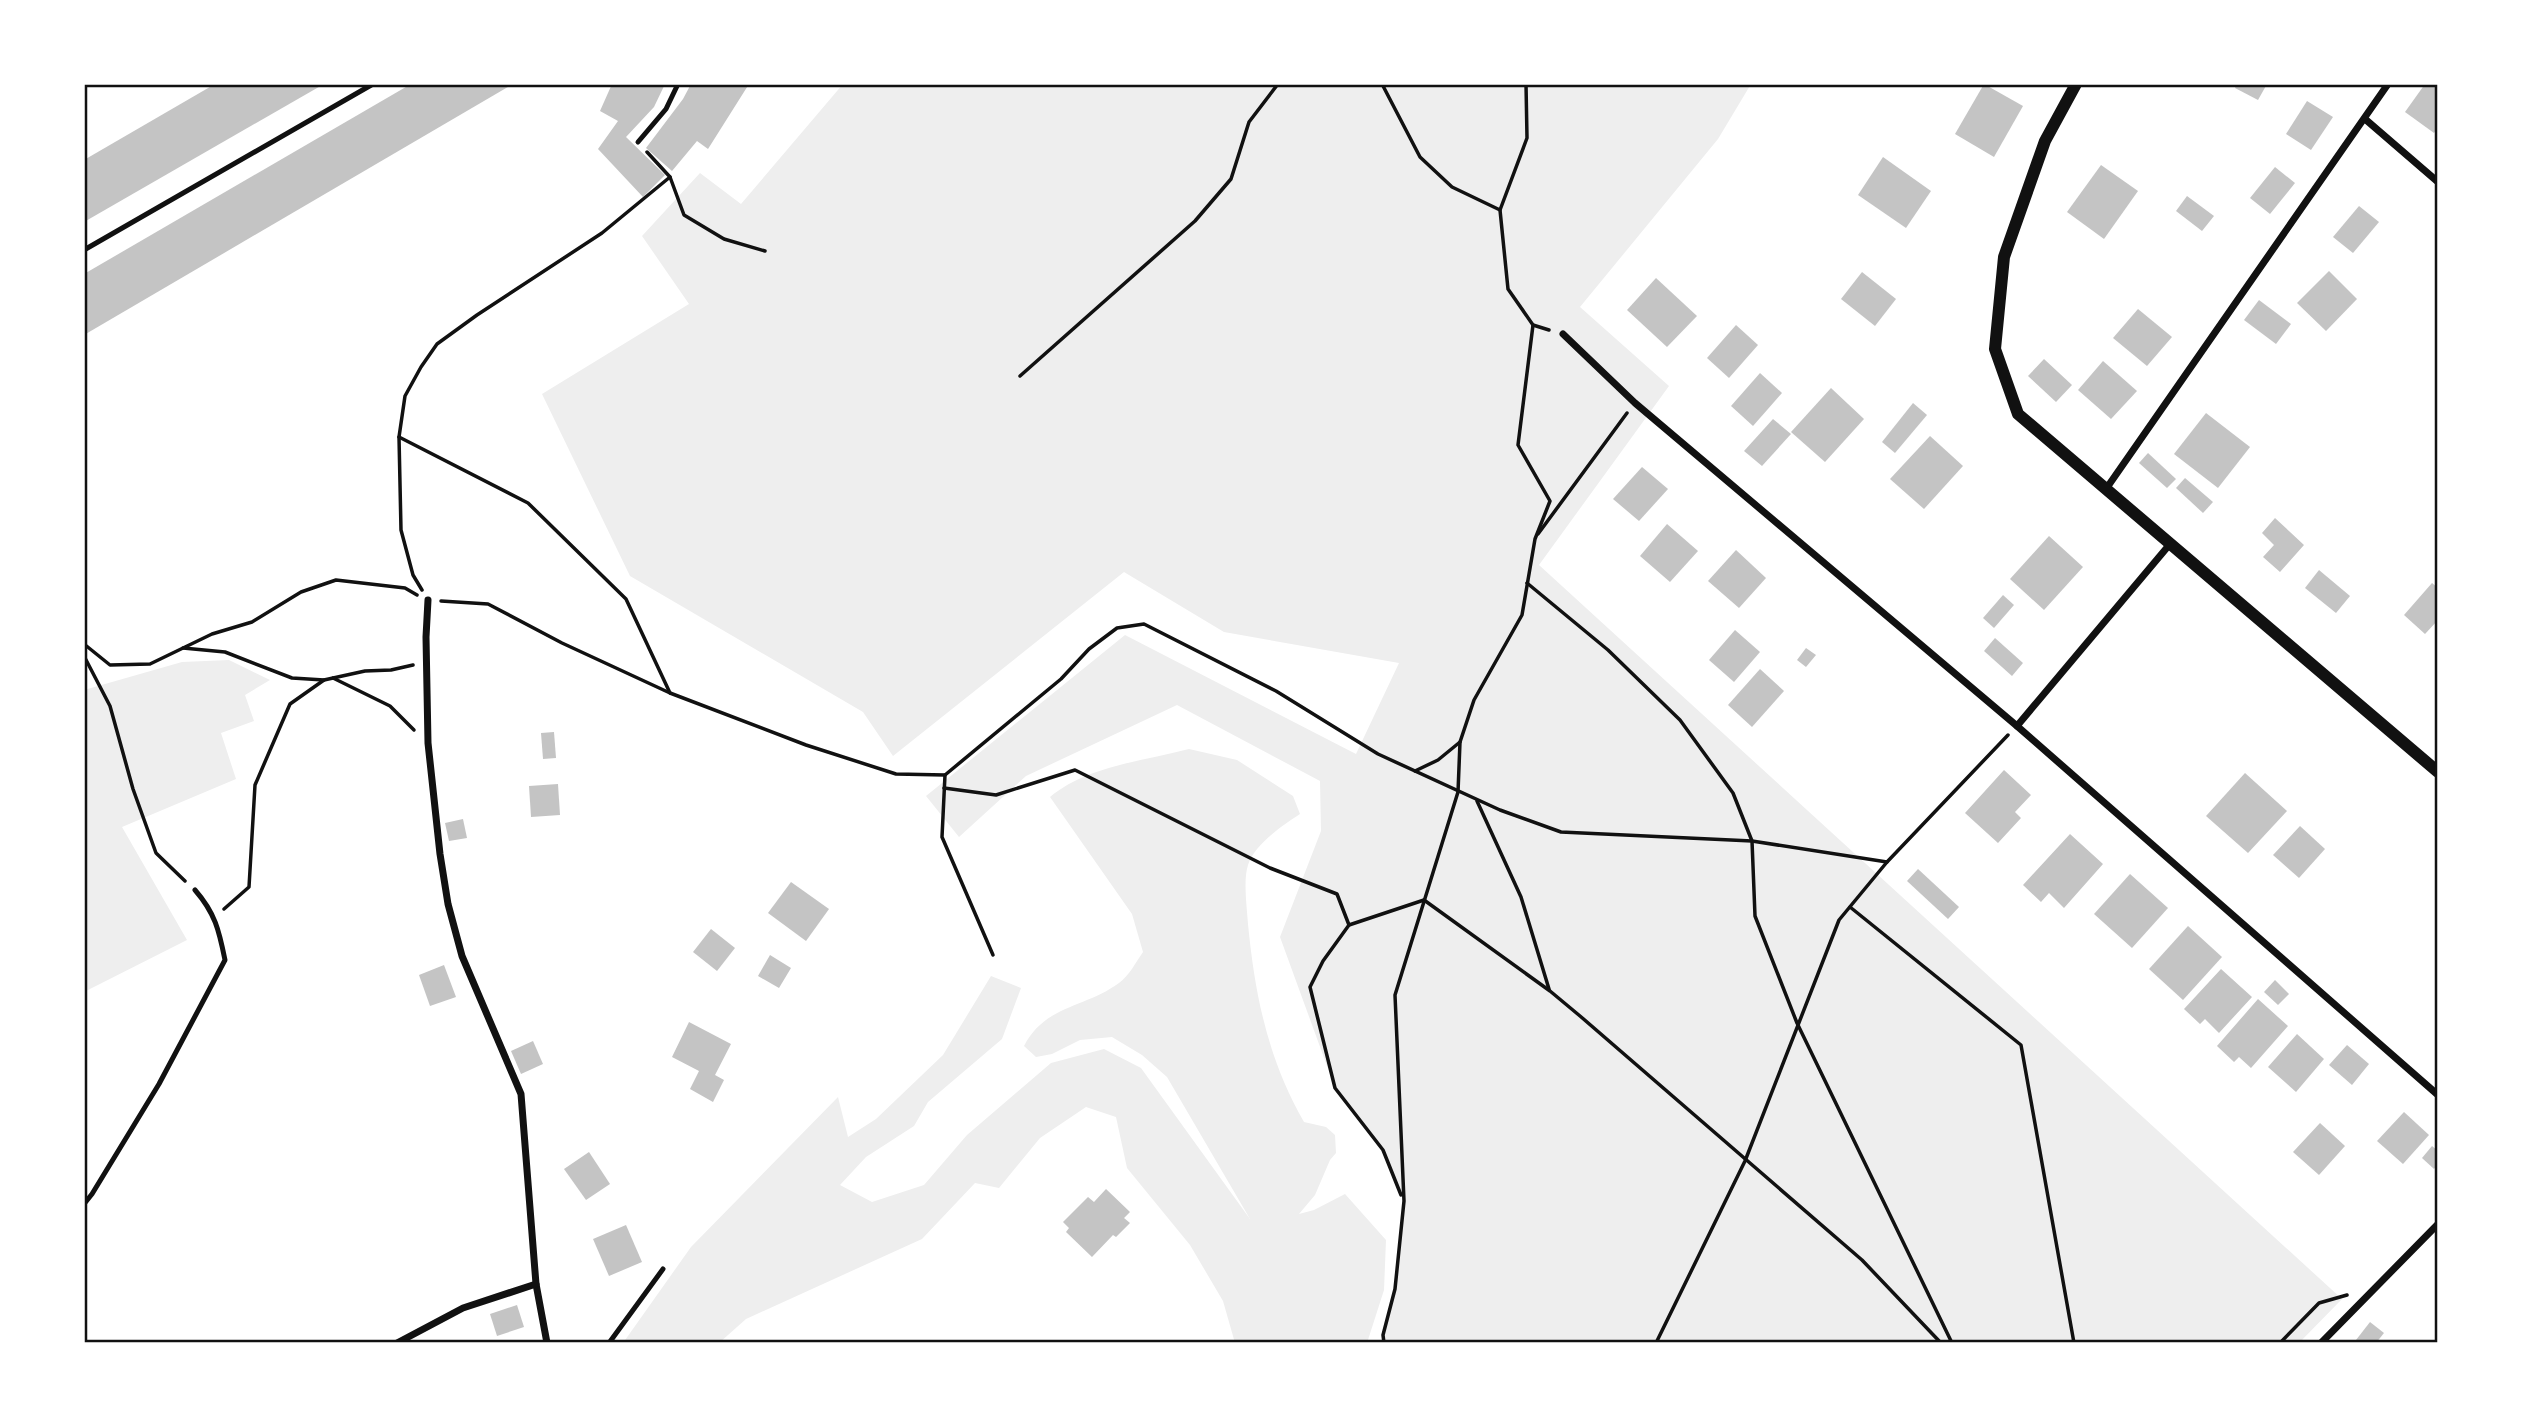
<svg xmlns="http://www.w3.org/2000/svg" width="2522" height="1427" font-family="Merriweather,serif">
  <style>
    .green { fill: #eee }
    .building { fill: #c4c4c4 }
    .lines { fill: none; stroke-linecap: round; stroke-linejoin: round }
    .path { stroke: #111; stroke-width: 3.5 }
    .service { stroke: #111; stroke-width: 5 }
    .minor { stroke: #111; stroke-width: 7 }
    .tertiary { stroke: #111; stroke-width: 12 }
    .neatline { fill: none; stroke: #111; stroke-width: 2.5 }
  </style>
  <rect width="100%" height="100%" fill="#fff"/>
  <g class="green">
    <polygon points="843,84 1751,84 1718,139 1580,307 1669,386 1539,565 2342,1299 2299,1343 1384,1343 1383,1335 1395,1289 1404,1200 1383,1150 1335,1088 1280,937 1321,831 1320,781 1177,705 1026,776 959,837 926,796 1125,635 1356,754 1399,663 1224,632 1124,572 893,756 863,712 630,576 542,394 689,304 642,236 700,173 741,204"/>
    <polygon points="229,660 270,680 245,695 254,721 221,733 236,779 122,827 187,940 84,992 84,690 182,662"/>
    <path d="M1189 749 1237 760 1293 796 1300 814C1283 825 1254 845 1248 865 1243 880 1247 908 1248 924 1255 996 1268 1059 1304 1122L1326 1127 1335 1135 1336 1153 1330 1160 1315 1195 1299 1214 1314 1210 1345 1194 1386 1240 1384 1290 1367 1343H1235L1223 1301 1190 1245 1127 1168 1116 1117 1086 1107 1040 1138 999 1188 975 1183 922 1239 746 1319 719 1343H623L691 1247 838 1097 848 1137 876 1119 943 1055 991 976 1021 988 1002 1039 928 1102 914 1126 866 1157 840 1185 872 1202 924 1185 967 1135 1051 1063 1104 1049 1141 1068 1250 1219 1167 1077 1142 1055 1112 1037 1080 1040 1052 1054 1036 1057 1024 1046C1045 1005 1085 1008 1119 983 1129 976 1136 962 1143 952L1132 914 1050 797C1087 766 1144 761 1189 749Z"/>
  </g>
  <g class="building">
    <polygon points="215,84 324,84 84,222 84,160"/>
    <polygon points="411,84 513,84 84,335 84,274"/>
    <polygon points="612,84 665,84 654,107 626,137 665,175 643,197 598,149 618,121 600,111"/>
    <polygon points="691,84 749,84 708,149 697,141 672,171 646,148 683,99"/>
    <polygon points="1984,84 2023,106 1994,157 1955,134"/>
    <polygon points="2237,84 2267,84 2258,100 2235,88"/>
    <polygon points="2425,84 2432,84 2438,88 2438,127 2434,133 2405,112"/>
    <polygon points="2307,101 2333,117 2311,150 2286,134"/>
    <polygon points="1883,157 1931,191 1906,228 1858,195"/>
    <polygon points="2101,165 2138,191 2104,239 2067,212"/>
    <polygon points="2275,167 2295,183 2270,214 2250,198"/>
    <polygon points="2187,196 2214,216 2202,231 2176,211"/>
    <polygon points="2359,206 2379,222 2353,253 2333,237"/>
    <polygon points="2329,271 2357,299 2326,331 2297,303"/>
    <polygon points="1862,272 1896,299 1875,326 1841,299"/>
    <polygon points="1656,278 1697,316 1667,347 1627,310"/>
    <polygon points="2259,300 2291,324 2276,344 2244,320"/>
    <polygon points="2138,309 2172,337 2147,366 2113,338"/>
    <polygon points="1736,325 1758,345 1729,378 1707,358"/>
    <polygon points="2044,359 2072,385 2056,402 2028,376"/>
    <polygon points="2103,361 2137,391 2111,419 2078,390"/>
    <polygon points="1760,373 1782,393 1753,426 1731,406"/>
    <polygon points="1831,388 1864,419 1825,462 1791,432"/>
    <polygon points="1913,403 1927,415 1895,453 1882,442"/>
    <polygon points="2206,413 2250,447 2218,488 2174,454"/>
    <polygon points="1773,419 1791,434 1762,466 1744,451"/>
    <polygon points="1930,436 1963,466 1924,509 1890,479"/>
    <polygon points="2148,453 2176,479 2167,488 2139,463"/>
    <polygon points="1642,467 1668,489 1639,521 1613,499"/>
    <polygon points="2185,478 2213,502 2203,513 2176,488"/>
    <polygon points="2275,518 2304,545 2280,572 2263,557 2274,545 2262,533"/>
    <polygon points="1667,524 1698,551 1670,582 1640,556"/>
    <polygon points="2049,536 2083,567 2044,610 2010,579"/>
    <polygon points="1736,550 1766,578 1739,608 1708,581"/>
    <polygon points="2319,570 2350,596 2336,613 2305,588"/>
    <polygon points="2432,583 2438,588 2438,620 2425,634 2404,615"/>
    <polygon points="2003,595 2014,605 1994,628 1983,618"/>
    <polygon points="1735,630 1760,652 1734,682 1709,660"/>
    <polygon points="1995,638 2023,663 2012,676 1984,651"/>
    <polygon points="1806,648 1816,655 1806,667 1797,660"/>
    <polygon points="1760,669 1784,691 1752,727 1728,705"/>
    <polygon points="554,732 556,758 543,759 541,733"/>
    <polygon points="2004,770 2031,795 2015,812 2021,818 1998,843 1965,813"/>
    <polygon points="2245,773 2287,811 2248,853 2206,816"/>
    <polygon points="558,784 560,815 531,817 529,786"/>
    <polygon points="463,819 467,838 449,841 445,823"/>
    <polygon points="2300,826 2325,849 2299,878 2273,855"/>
    <polygon points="2070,834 2103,864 2064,908 2049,893 2041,902 2023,885"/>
    <polygon points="1918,869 1959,907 1948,919 1907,881"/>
    <polygon points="2130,874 2168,908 2132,948 2094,914"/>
    <polygon points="791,882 829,909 806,941 768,913"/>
    <polygon points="2188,926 2222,957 2183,1000 2149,969"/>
    <polygon points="711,929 735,948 717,971 693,952"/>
    <polygon points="770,955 791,968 779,988 758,976"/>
    <polygon points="444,965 456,997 430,1006 419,975"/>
    <polygon points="2221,969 2252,997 2219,1033 2205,1019 2200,1024 2184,1009"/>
    <polygon points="2275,980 2289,994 2278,1005 2264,992"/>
    <polygon points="2258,999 2288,1026 2251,1068 2239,1057 2234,1062 2217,1046"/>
    <polygon points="689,1022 731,1044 715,1075 724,1080 713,1102 690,1089 699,1071 672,1057"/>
    <polygon points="2297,1034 2324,1059 2296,1092 2268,1067"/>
    <polygon points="533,1041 543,1064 521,1074 511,1051"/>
    <polygon points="2347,1045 2369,1064 2352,1085 2329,1065"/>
    <polygon points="2404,1112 2429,1135 2403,1164 2377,1141"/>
    <polygon points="2320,1123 2345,1146 2319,1175 2293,1152"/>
    <polygon points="2432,1146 2438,1151 2438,1164 2434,1169 2422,1158"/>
    <polygon points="589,1152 610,1184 586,1200 564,1169"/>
    <polygon points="1106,1189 1130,1212 1124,1218 1130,1223 1116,1237 1113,1235 1092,1257 1066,1232 1069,1228 1063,1222 1088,1197 1094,1202"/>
    <polygon points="626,1225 642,1262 609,1276 593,1239"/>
    <polygon points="517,1305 524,1327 497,1336 490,1314"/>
    <polygon points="2370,1322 2384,1333 2376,1343 2360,1343 2356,1340"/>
  </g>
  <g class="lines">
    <g class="path">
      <polyline points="1382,84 1420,157 1452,187 1500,210"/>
      <polyline points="1526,84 1527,138 1500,210 1508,289 1533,325 1549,330"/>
      <polyline points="670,177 684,215 724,239 765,251"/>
      <polyline points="1020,376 1195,221 1231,179 1249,122 1278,84"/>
      <polyline points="399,437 528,503 626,599 670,693"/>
      <polyline points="1538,534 1627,413"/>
      <polyline points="1527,583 1608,650 1680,720 1733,793 1752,841 1755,916 1797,1023 1952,1343"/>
      <polyline points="422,590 413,575 401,530 399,437 405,396 421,367 437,344 477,315 602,233 670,177 647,152"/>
      <polyline points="441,601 488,604 562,643 670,693 806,745 896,774 945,775 1061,679 1089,649 1117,628 1144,624 1276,691 1378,754 1500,810 1561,832 1752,841 1887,862 2008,735"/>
      <polyline points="84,644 110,665 150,664 212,634 252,622 301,592 336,580 405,588 417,595"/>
      <polyline points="183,648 225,652 292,678 324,680 365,671 391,670 413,665"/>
      <polyline points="84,656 110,706 133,789 156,853 185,881"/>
      <polyline points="333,678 390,706 414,730"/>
      <polyline points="1415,771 1438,760 1460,742"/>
      <polyline points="945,775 942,837 993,955"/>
      <polyline points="944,788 996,795 1075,770 1270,868 1337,894 1349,925"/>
      <polyline points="1477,801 1521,897 1549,989"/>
      <polyline points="1424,900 1550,991 1580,1016 1862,1260 1941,1343"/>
      <polyline points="1850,907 2021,1045 2074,1343"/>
      <polyline points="224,909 249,887 255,785 290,704 324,680"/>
      <polyline points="1401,1195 1383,1150 1335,1088 1310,987 1323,961 1349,925 1424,900"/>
      <polyline points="1384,1343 1383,1335 1395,1289 1404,1201 1395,995 1458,792 1460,742 1474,700 1522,615 1535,539 1550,501 1518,445 1533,325"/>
      <polyline points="1656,1343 1745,1161 1839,920 1887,862"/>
      <polyline points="2280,1343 2319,1303 2347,1295"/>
    </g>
    <g class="service">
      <polyline points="638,142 666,109 678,84"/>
      <polyline points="84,250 373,84"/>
      <path d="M84 1204 92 1194 159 1084 225 960C219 930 215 913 195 890"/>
      <polyline points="609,1343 663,1269"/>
    </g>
    <g class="minor">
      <polyline points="2365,119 2438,182"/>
      <polyline points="1563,334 1635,403 2017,726 2438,1095"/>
      <polyline points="2106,489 2388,84"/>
      <polyline points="428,600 426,637 428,743 440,854 448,904 462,956 521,1094 536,1284 547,1343"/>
      <polyline points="2017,726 2170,544"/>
      <polyline points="397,1343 463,1308 536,1284"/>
      <polyline points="2321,1343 2438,1224"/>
    </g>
    <polyline class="tertiary" points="2076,84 2045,141 2004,257 1995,349 2018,414 2438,772"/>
  </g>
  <rect width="2522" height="1427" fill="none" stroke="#ffffff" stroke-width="172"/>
  <rect x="86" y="86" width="2350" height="1255" class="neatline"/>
</svg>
